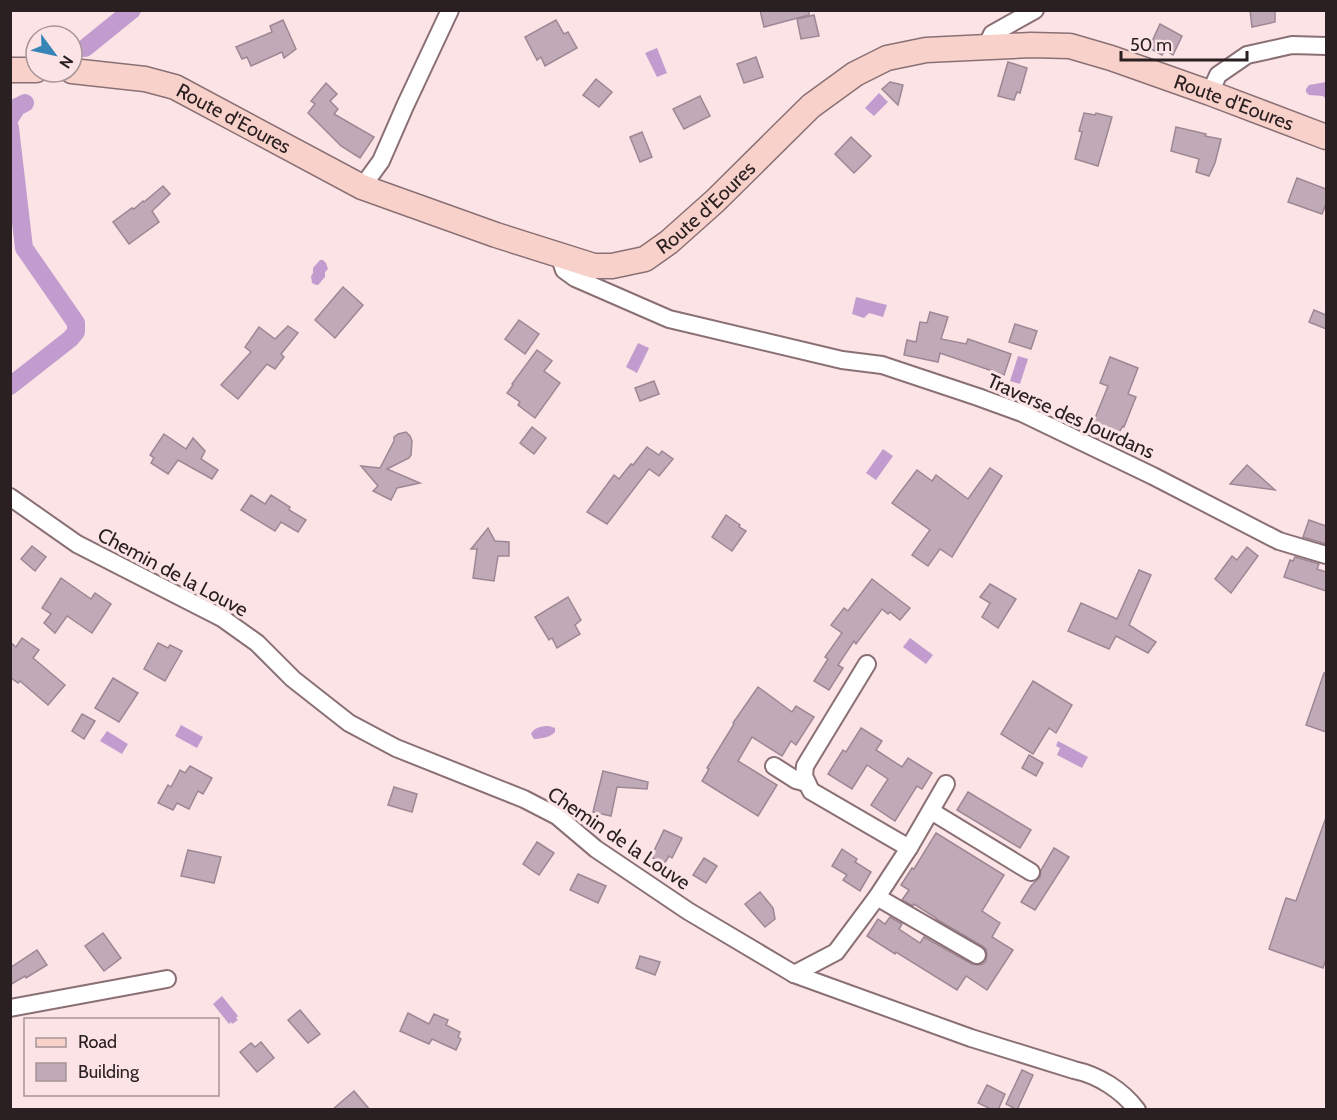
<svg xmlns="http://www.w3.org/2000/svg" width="1337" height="1120" font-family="Cabin,sans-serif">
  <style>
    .water { fill: #c29ccf }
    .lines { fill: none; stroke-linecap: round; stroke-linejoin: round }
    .canal { stroke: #c29ccf; stroke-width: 18 }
    .building { fill: #c1aab7; stroke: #9e8794; stroke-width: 1.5 }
    .street-casing { stroke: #8a7074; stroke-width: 20 }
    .secondary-casing { stroke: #8a7074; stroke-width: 27 }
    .street { stroke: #fff; stroke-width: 16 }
    .secondary { stroke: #f8d2ca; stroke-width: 24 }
    .labels { text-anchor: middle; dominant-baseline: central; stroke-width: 6; stroke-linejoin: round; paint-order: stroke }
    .street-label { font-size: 20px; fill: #2a2021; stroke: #fbe3e6 }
  </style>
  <rect width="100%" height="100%" fill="#fbe3e6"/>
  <g class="water">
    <polygon points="657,48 667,73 657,77 645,53"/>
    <polygon points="1326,82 1326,99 1323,96 1309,95 1306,92 1306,89 1309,85"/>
    <polygon points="879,93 888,102 874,116 865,108"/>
    <polygon points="320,260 323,260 326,263 328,269 325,272 325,277 318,285 316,285 312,283 311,276 313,273 313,268"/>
    <polygon points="856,297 887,305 883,317 869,313 864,318 852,314"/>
    <polygon points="638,343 649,348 637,373 626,367"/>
    <polygon points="1018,356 1028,359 1020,384 1010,381"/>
    <polygon points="883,449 893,456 876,480 866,473"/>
    <polygon points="910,638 933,655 926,664 903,647"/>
    <polygon points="181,725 203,737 197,748 175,736"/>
    <path d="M549 726 555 728V732C551 737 540 739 534 739L531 734C534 727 542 726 549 726Z"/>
    <polygon points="107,731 128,744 122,754 100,741"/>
    <polygon points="1058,741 1088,757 1082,768 1057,755 1060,748 1056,746"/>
    <polygon points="222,996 238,1016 236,1018 238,1020 232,1024 231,1022 229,1024 213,1004"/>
  </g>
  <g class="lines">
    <g class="canal">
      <polyline points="85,48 132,10"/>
      <polyline points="10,118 17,107 25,103"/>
      <polyline points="10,128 24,248 76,323 76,332 70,339 10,386"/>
    </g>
  </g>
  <g class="building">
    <polygon points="760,10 809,10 809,15 764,27"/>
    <polygon points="1250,10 1275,10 1275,22 1252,27"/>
    <polygon points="814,15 819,36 801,39 797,19"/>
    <polygon points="283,20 296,49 284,58 282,52 251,66 247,57 242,59 236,47 272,32 270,26"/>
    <polygon points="556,20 564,34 568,32 577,48 545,66 541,57 537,60 525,37"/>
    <polygon points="1160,24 1182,36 1173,55 1165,50 1162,55 1149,48"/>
    <polygon points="756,57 763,77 744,83 737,64"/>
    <polygon points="1008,62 1027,68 1020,93 1017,92 1014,100 998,96"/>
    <polygon points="596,79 612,92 599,107 583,95"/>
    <polygon points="890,82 903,85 898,105 882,89"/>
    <polygon points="326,83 337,94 330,101 338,109 334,114 374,137 360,158 341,146 308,113 315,104 311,101"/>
    <polygon points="700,96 710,116 684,129 673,109"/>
    <polygon points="1084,113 1095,115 1096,113 1112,117 1098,166 1075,159 1082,132 1079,131"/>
    <polygon points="1176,127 1206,134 1205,136 1221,139 1215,163 1209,176 1196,172 1199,159 1171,151"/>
    <polygon points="642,132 652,157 640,162 630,137"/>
    <polygon points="851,137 871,156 854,173 835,154"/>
    <polygon points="1297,178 1326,189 1326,204 1322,214 1288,202"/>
    <polygon points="163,186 170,194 152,211 159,222 129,244 113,222 132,208 134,209 143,201 144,202"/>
    <polygon points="343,287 363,305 335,338 315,320"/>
    <polygon points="1314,310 1326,315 1326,329 1309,322"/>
    <polygon points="930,312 948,317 941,339 966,344 968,339 1011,354 1004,375 940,353 938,362 904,355 907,340 916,342 920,322 927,323"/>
    <polygon points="519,320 539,334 525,354 505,339"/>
    <polygon points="1015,324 1037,331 1031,349 1009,342"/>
    <polygon points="288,326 298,333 281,354 284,357 275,369 267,364 238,399 221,385 251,352 245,347 259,327 275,339"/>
    <polygon points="537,350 552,361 544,371 560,383 535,418 518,405 520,402 507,393 513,385 512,384"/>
    <polygon points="1110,357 1138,368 1128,394 1136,397 1124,427 1123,426 1111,444 1099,438 1100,436 1089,433 1108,386 1100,383"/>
    <polygon points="654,381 659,394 640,401 635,388"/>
    <polygon points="532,427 546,438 534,454 520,443"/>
    <polygon points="406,432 410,436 412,441 411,455 409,458 387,469 420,483 397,488 391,500 373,491 378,486 361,466 380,468 394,441 394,437 398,434"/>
    <polygon points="164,434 186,449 193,438 205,451 201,459 218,470 212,479 178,460 168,474 151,463 154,458 150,455"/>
    <polygon points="647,447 659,455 662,451 673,459 659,476 649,469 607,524 587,512 614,475 619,479 631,464 633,465"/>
    <polygon points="1247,465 1275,490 1230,484"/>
    <polygon points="990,468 1002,476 952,557 940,549 928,566 912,555 930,530 892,503 917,470 932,481 936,475 968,499"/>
    <polygon points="251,495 265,504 271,495 290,507 289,510 306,520 298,532 281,522 275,531 241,510"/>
    <polygon points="726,515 740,525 739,527 746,531 732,551 712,537"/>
    <polygon points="1309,520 1326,526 1326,544 1303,537"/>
    <polygon points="488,528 495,541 509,542 509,556 498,556 494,581 473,578 477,549 471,549"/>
    <polygon points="32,546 46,557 35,571 21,559"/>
    <polygon points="1247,547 1258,556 1231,593 1215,579 1232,556 1237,560"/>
    <polygon points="1295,557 1319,564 1317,569 1326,572 1326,591 1284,577 1290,560 1293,561"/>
    <polygon points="1139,570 1151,575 1129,625 1156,642 1148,653 1116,636 1109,649 1068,631 1081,603 1117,619"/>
    <polygon points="61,578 91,599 95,593 111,604 92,633 67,616 55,633 44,623 51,614 42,608"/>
    <polygon points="872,579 910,608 900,620 890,612 888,614 882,609 856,644 854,641 838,665 843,668 829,690 814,681 828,659 825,657 842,633 831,625 844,608 848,611"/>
    <polygon points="990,584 1016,599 998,628 982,617 990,603 980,597"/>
    <polygon points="568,597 581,620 575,625 580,634 557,648 552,638 549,640 535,617"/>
    <polygon points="22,638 39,650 33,658 65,685 48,705 20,681 18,683 10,677 10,642 16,647"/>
    <polygon points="158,643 168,648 170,645 182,651 165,681 144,669"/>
    <polygon points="1324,673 1326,674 1326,732 1306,725"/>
    <polygon points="113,678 138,693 119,722 95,708"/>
    <polygon points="1033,681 1072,705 1056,733 1049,728 1033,754 1001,734"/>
    <polygon points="758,687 792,712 796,706 814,717 796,745 791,741 782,756 752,737 738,761 777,785 758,816 702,781 709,769 707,768 734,724 733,723"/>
    <polygon points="82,714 95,721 84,739 72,731"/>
    <polygon points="861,728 882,741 876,750 902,767 908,758 932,773 922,789 917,786 895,821 871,805 888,779 867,765 852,789 828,774 843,750 846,752"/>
    <polygon points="1029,755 1043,763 1036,776 1022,768"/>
    <polygon points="190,766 212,778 203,794 198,791 189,809 177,803 173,810 158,803 168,785 171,787 180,770 185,773"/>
    <polygon points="603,771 648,782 647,789 617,787 611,816 593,812"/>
    <polygon points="394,787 417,794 412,812 388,805"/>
    <polygon points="968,792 1031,830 1020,848 957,810"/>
    <polygon points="1325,820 1326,821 1326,959 1323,968 1269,949 1286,898 1296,901"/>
    <polygon points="664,830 682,838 672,858 669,856 664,864 651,857"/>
    <polygon points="936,833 1004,875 982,911 1000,923 992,937 1013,950 987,990 966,976 957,990 896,952 895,954 867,936 878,919 885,924 890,917 902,924 899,929 920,943 924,937 972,964 978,965 983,964 986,961 987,954 986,949 982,946 936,919 936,918 914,904 913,906 902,900 909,890 901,885 912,868 914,869"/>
    <polygon points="537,842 554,853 539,875 523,864"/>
    <polygon points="1054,848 1069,857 1035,910 1021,902 1031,886 1040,877 1041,870"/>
    <polygon points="842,849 857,859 855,862 871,872 860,891 843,880 847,875 832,866"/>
    <polygon points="188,850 221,857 214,883 181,876"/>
    <polygon points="704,858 717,866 706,883 693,875"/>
    <polygon points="578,874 606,886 598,903 570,890"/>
    <polygon points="760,892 773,908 775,919 765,927 745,904"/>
    <polygon points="103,933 121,958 104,971 85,946"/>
    <polygon points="37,950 47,965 26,978 25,976 10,985 10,968"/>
    <polygon points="640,956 660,962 655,975 636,968"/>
    <polygon points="300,1010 320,1034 308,1043 288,1020"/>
    <polygon points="408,1013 429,1024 434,1014 448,1020 446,1025 460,1032 458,1037 461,1039 456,1050 432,1039 429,1044 400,1031"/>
    <polygon points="261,1042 274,1058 257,1072 240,1052 251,1043 255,1047"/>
    <polygon points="1022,1070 1033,1075 1017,1110 1006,1104"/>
    <polygon points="987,1085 1005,1094 998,1110 993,1110 978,1103"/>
    <polygon points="354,1091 370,1110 332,1110"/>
  </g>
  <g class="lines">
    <defs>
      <g id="street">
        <polyline points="986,47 992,34 1035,10"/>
        <polyline points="1210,93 1218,75 1247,55 1292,45 1326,46"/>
        <polyline points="362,187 381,161 405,106 450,10"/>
        <polyline points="559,255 564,270 575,278 669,319 842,360 882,365 978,397 1022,413 1153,476 1279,541 1326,555"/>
        <path d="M10 497 77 544 222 618 257 643 293 679 349 723 396 748 524 799 557 816 596 849 688 911 794 974 971 1038 1074 1070C1098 1075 1122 1090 1137 1110"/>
        <polyline points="867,664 805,766 804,776 811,791 909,848"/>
        <polyline points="774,766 796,780 807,783"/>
        <polyline points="931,811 1031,872"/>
        <polyline points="877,897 977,955"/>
        <polyline points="794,974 836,952 877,897 909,848 946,784"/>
        <polyline points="10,1008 167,979"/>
      </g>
      <g id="secondary">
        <polyline points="10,70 36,70"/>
        <path id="s1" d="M72 71 145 79 175 87 362 187 496 235 594 266H612L645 259 669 242 715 201 811 106 855 74 887 58 926 50 1031 45 1070 46 1111 58 1210 93 1326 137"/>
      </g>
    </defs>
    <use href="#street" class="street-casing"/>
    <use href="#secondary" class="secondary-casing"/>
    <use href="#street" class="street"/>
    <use href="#secondary" class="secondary"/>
  </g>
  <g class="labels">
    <g class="street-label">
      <text stroke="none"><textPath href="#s1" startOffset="1287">Route d'Eoures</textPath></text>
      <text stroke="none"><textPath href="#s1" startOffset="171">Route d'Eoures</textPath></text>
      <text stroke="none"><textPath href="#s1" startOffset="693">Route d'Eoures</textPath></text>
      <text transform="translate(1071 416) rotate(24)">Traverse des Jourdans</text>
      <text transform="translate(173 572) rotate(28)">Chemin de la Louve</text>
      <text transform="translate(619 838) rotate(34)">Chemin de la Louve</text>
    </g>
  </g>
  <rect width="1337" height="1120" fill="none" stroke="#2a2021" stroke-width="24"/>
  <rect x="24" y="1018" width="195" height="78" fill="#fbe3e6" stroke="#a79597" stroke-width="1.5"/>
  <rect x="36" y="1038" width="30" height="9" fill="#f8d2ca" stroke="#a79597" stroke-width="1.5"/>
  <text x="78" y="1048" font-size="18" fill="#2a2021">Road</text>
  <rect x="36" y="1063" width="30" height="18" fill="#c1aab7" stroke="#a79597" stroke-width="1.5"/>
  <text x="78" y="1078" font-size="18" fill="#2a2021">Building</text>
  <g transform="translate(54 54) rotate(123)"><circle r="28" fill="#fbe3e6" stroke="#a79597" stroke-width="1.5"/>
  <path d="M0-4.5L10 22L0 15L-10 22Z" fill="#3784b7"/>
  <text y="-9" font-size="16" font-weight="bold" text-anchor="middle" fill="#2a2021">N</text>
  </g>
  <path d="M1121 51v9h126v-9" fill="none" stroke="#2a2021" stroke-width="3"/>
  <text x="1130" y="51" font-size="18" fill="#2a2021" stroke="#fbe3e6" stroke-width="4.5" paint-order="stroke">50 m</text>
</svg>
